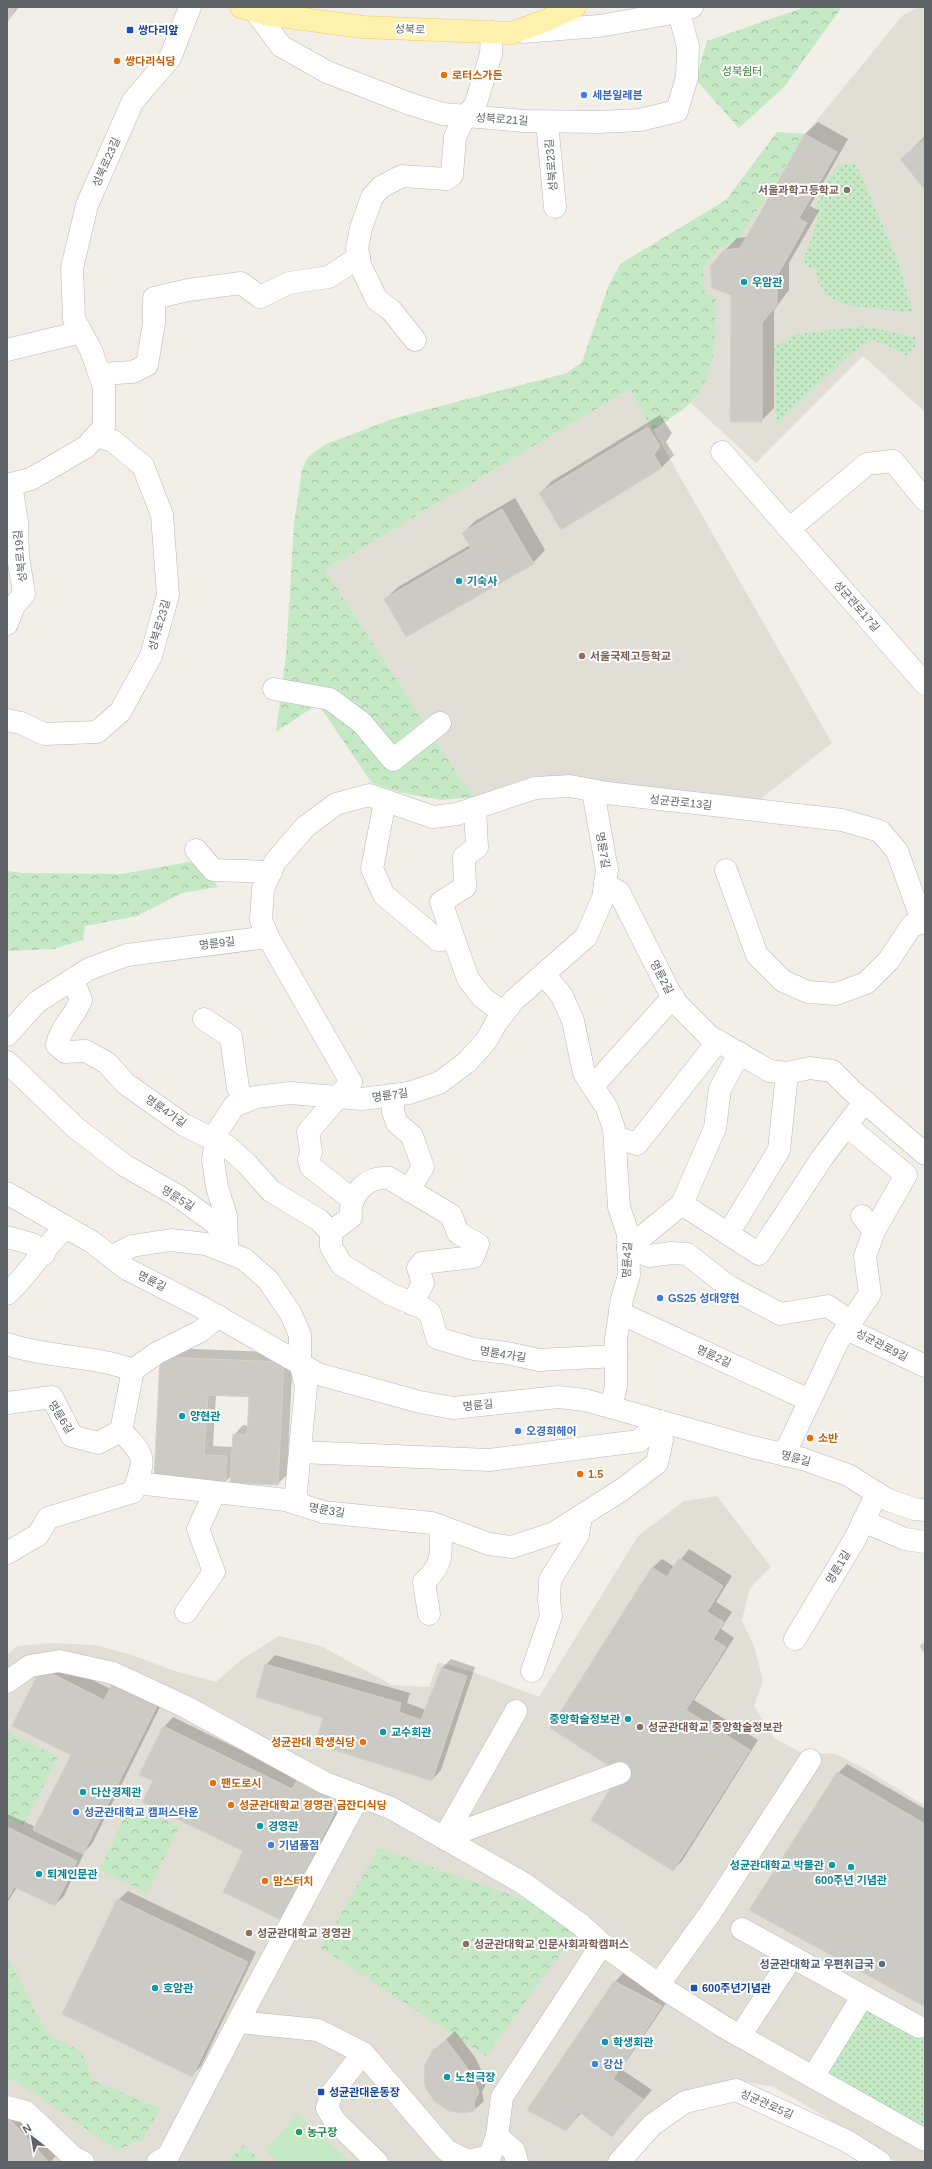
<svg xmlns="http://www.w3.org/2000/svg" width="932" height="2169" font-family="Helvetica,'Noto Sans KR',sans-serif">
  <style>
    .education { fill: #e1ded6 }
    .forest { fill: url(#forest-crowns) }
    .garden { fill: url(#garden-dots) }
    .pitch { fill: #c5e8c5 }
    .shadow { fill: #0003; fill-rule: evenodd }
    .building { fill: #cccac5; stroke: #d6d1c6 }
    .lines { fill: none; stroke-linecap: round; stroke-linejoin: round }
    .minor-casing { stroke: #b5b8bc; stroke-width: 23 }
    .major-casing { stroke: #f2c960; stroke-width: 23 }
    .minor { stroke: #fff; stroke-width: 22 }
    .major { stroke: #fff2af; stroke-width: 22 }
    .transit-dot { fill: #1a4fb4; stroke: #fff; stroke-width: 1.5 }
    .food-dot { fill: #e8710a; stroke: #fff; stroke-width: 1.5 }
    .shop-dot { fill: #3f7fe0; stroke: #fff; stroke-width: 1.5 }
    .education-dot { fill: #8d6e63; stroke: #fff; stroke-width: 1.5 }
    .culture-dot { fill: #0f9aa8; stroke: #fff; stroke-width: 1.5 }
    .service-dot { fill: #5c6f8a; stroke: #fff; stroke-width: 1.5 }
    .leisure-dot { fill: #2e9e5b; stroke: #fff; stroke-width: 1.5 }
    .labels { text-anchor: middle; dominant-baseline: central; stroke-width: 4; stroke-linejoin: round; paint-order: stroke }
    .street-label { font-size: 11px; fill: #5f6368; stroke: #fff }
    .transit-label { font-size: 11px; font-weight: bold; fill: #164399; stroke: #fff; text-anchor: start }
    .food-label { font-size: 11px; font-weight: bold; fill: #c56008; stroke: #fff; text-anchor: start }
    .park-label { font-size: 11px; fill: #348238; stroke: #fff }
    .shop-label { font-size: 11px; font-weight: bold; fill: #366cbe; stroke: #fff; text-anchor: start }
    .education-label { font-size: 11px; font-weight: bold; fill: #785e54; stroke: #fff; text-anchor: start }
    .culture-label { font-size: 11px; font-weight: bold; fill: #0d838f; stroke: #fff; text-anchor: start }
    .service-label { font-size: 11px; font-weight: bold; fill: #4e5e75; stroke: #fff; text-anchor: end }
    .leisure-label { font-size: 11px; font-weight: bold; fill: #27864d; stroke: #fff; text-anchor: start }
  </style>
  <defs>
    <pattern id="forest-crowns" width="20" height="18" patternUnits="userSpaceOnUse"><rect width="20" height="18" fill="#c5e8c5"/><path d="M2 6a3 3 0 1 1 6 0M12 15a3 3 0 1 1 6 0" fill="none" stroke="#a3c0a4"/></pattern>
    <pattern id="garden-dots" width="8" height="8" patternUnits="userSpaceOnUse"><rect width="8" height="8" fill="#c5e8c5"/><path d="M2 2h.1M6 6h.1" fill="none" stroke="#a3c0a4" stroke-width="1.8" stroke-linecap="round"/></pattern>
  </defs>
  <rect width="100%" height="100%" fill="#f1efe8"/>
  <g class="education">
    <polygon points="919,7 925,7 925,412 863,356 756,463 691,403 704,384 705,294 703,267 721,247 737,242 803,137 903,15"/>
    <polygon points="630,389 832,743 758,801 575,779 533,776 473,797 325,570"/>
    <polygon points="717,1496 771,1567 750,1588 742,1620 755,1649 763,1681 754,1706 774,1738 800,1752 836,1754 869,1771 925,1806 925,2162 896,2162 829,2119 774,2087 747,2082 708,2085 611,2162 7,2162 7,1655 17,1646 51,1643 95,1645 132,1655 175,1671 216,1682 242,1659 279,1636 321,1646 392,1685 429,1687 438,1662 473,1672 539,1697 638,1536 684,1501"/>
  </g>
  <g class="forest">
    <polygon points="805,7 842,7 784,87 739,128 696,80 707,41"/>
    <path d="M777 132 806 134 737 242 721 247 703 267 705 294 716 296C715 333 718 374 691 402 681 413 665 421 653 430L630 389 325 570 473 797 442 800 398 792 372 783 318 704 276 732 286 656 294 524 302 470 307 458 324 445 395 418 567 373 582 362 608 287 620 264 726 200Z"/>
    <polygon points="189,862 204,868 218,887 182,893 137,916 85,926 83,940 54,949 7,951 7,871 23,873 122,874"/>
    <polygon points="7,1731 58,1757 23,1826 7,1818"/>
    <polygon points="131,1804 179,1827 147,1893 99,1870"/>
    <polygon points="379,1848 533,1903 577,1931 486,2056 321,1948"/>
    <polygon points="7,1956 47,2034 82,2052 92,2080 160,2108 142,2140 117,2150 13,2079 7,2085"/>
    <polygon points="244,2145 262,2162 227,2162"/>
  </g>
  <g class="garden">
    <polygon points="855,162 898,261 913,313 846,305 826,295 818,282 816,269 802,264 819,216 814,211 829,177 838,166"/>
    <polygon points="861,326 915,337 916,347 906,355 887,345 872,340 851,353 776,425 774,348 792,335"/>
    <polygon points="862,1997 919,2027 925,2016 925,2132 813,2077"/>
  </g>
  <polygon class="pitch" points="298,2114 350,2162 278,2162 265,2150"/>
  <g class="shadow">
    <polygon points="7,7 19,7 7,22"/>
    <polygon points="818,122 848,139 810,206 819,211 789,263 789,290 774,310 774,408 761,421 732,294 724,251 737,238 747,237 805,134"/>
    <polygon points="925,136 925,188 902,159"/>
    <polygon points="660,415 672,433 666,442 674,455 662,467 561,528 540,493 552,481"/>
    <polygon points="515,498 545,550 533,563 385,599 398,587 470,545 463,533 475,521"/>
    <path d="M170 1348 293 1353 287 1475 278 1484 232 1475 225 1482 155 1478ZM216 1395 250 1396 249 1426 243 1425 234 1435 233 1447 213 1446Z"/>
    <polygon points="689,1549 732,1576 716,1602 732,1612 721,1629 734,1638 694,1700 758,1740 682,1861 673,1870 652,1568 662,1559 675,1567"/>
    <polygon points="275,1655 410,1693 407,1703 426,1710 442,1668 451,1659 475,1667 441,1770 432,1780 325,1717 266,1665"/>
    <polygon points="51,1660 111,1689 167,1693 92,1844 85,1851 64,1896 55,1905 17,1887 7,1903 7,1814 36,1827 72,1755 14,1725"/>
    <polygon points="173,1717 299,1779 349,1790 290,1910 245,1850 154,1781 164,1727"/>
    <polygon points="847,1764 925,1809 925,2006 838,1773"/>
    <polygon points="128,1891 256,1952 201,2066 192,2075 118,1900"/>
    <polygon points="624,1972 671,1996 621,2069 652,2090 612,2136 581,2113 566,2130 615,1982"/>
    <polygon points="455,2031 475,2057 487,2082 482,2092 484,2101 474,2110 434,2051"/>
    <polygon points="7,2099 59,2153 50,2162 7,2162"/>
  </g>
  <g class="building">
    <polygon points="7,7 15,7 7,23"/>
    <polygon points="805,134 837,152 799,218 807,223 777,276 777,304 762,323 762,422 730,422 731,295 712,288 710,266 724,250 740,248"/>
    <polygon points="925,139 925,190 900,159"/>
    <polygon points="648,427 660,446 654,455 662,468 561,530 539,493"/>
    <polygon points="502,509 534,564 406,637 384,599 471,548 462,533"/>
    <polygon points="160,1357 284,1362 278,1485 230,1483 233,1434 247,1435 249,1397 208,1395 204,1455 227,1456 225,1483 154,1479"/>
    <polygon points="679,1558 723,1586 707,1612 724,1622 713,1639 726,1647 686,1710 750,1750 673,1871 591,1820 620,1773 550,1728 652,1567 667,1577"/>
    <polygon points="925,1642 925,1654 920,1646"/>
    <polygon points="265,1664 401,1703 399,1712 421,1720 441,1668 467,1676 432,1781 315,1744 323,1718 256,1697"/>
    <polygon points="41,1668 104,1700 114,1680 159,1702 83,1854 33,1830 71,1755 12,1726"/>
    <polygon points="163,1726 292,1789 298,1779 341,1800 281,1920 223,1892 243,1851 142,1802 153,1781 139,1775"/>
    <polygon points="837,1772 925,1824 925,2007 749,1910"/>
    <polygon points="7,1827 77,1861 55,1906 14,1887 7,1900"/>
    <polygon points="117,1899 248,1962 192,2077 62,2014"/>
    <polygon points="614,1981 662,2006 613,2079 643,2099 612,2137 579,2112 566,2131 527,2110"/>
    <polygon points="446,2040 466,2066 479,2092 474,2102 475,2111 462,2113 449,2111 435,2102 426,2089 424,2081 425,2064 433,2050"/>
    <polygon points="7,2116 49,2162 7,2162"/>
  </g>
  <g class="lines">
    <defs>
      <g id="minor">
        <polyline points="255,11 281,46 327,72 410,104 443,114 524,121 599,122 640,120 677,111 687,77 688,47 679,12"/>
        <polyline points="523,32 599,26 679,12 692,7"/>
        <polyline points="547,122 555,207"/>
        <polyline points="415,340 391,310 377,300 360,265 357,248 361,228 372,197 381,187 402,176 446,179 452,175 455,137 465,116 475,106 491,54 492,32"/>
        <polyline points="7,350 81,332"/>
        <polyline points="100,374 133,372 147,365 154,323 154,298 188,290 241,283 260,297 289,283 329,277 359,257"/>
        <polyline points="722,452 925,684"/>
        <polyline points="7,485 31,479 86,447 104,427 104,387 91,350 74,319 72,268 87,205 133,101 170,58 190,7"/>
        <polyline points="789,529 867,464 893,461 925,500"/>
        <polyline points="7,624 14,606 24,594 18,556 17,522 11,484"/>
        <polyline points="274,689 330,699 362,723 393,760 440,723"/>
        <polyline points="7,720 21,723 44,734 97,732 120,712 151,656 168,595 162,515 143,466 113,441 96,436"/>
        <polyline points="385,801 372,869 384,895 438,940 453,939"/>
        <polyline points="475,808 477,847 464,857 465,887 441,902 468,979 482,997 503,1013"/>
        <polyline points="196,850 213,870 271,872"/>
        <polyline points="726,870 757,955 783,981 808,992 836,994 866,983 889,960 912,925 925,923"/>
        <polyline points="605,884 619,892 670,993 678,1005 709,1036 770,1071 787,1073 810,1068 832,1071 851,1090 925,1154"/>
        <polyline points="544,974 562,996 573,1021 584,1073 607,1108 614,1129 619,1207 628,1234 629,1275 622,1299 616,1339 616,1386 611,1407"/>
        <path d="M73 980 81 1000C75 1016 60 1028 57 1045L65 1052 86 1051 107 1063 126 1084 184 1125 227 1146 247 1164 271 1191 319 1220 331 1232"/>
        <polyline points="204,1019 231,1037 238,1088 245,1101"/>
        <polyline points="7,1035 37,1002 89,969 127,955 268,937"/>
        <polyline points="7,1062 76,1128 124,1165 178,1196 216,1224 227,1243"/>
        <polyline points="593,1086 673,997"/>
        <polyline points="393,1095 393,1112 397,1123 412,1136 423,1167 409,1190"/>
        <polyline points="847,1126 906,1175 874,1231"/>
        <polyline points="615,1137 637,1144 718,1041"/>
        <polyline points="7,1193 92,1242 127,1269 203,1308 318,1374 420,1402 453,1408 558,1397 585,1400 752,1447 803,1459 848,1475 888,1500 914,1509 925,1510"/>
        <polyline points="353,1200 311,1167 309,1159 311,1152 308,1132 351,1082 268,937 261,920 263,889 275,862 305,827 336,804 369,795 433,817 457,814 535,788 570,786 607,793 842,820 880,831 897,851 923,923"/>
        <polyline points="682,1204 759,1254 822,1158 865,1101"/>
        <polyline points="728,1234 779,1150 787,1073"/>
        <polyline points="7,1237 32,1244 44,1254"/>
        <polyline points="227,1241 226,1216 217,1187 213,1160 217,1132 234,1106 256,1097 290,1093 362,1099 409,1093 439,1083 467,1062 486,1041 496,1023 514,1000 586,937 603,898 607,870 593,791"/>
        <polyline points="628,1248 649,1256 672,1253 687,1254 728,1286 780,1314 828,1306 844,1317 855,1333 925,1366"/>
        <polyline points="628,1248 682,1204 715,1128 720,1089 739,1053"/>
        <polyline points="111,1257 132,1246 171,1240 206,1244 244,1259 268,1280 291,1314 300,1335 300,1363 306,1386 295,1503"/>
        <path d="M7 1294C29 1274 44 1247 66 1227"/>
        <path d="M412 1304 423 1283 418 1268 422 1263 473 1257 478 1244 458 1233 451 1215 389 1178C367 1175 348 1196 351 1217L331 1232V1247L342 1265 390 1294 421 1307 430 1313 437 1338 474 1349 507 1353 539 1360 616 1356"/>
        <polyline points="620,1313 809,1400"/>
        <path d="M7 1344C48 1358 93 1355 133 1370L157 1353 201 1331 218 1316"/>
        <polyline points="7,1403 52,1397 72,1436 98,1443 121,1431 133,1370"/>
        <polyline points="300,1452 489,1460 639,1441 660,1421"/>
        <polyline points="784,1455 838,1341 870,1294 865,1256 874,1231 862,1216"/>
        <polyline points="137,1483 286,1500 323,1512 432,1523 489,1544 512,1547 554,1533 623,1489 657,1463 662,1440 660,1421"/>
        <polyline points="863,1521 905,1539 925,1542"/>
        <path d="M7 1553 38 1535 48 1518 133 1492C146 1458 146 1456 121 1431"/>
        <polyline points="186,1612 214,1572 198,1529 215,1492"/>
        <path d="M429 1614 424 1582C445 1563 441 1551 440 1526"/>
        <polyline points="795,1639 855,1539 877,1493"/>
        <polyline points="532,1671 551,1616 549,1600 550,1580 578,1535 581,1516"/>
        <polyline points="7,1682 30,1666 59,1661 113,1673 184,1706 325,1783 391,1808 523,1883 581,1925 602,1944"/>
        <polyline points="444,1838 620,1773"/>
        <polyline points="444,1838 516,1711"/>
        <polyline points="742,1929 919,2027"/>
        <polyline points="659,1984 711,1912 810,1760"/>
        <polyline points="238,2022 359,1796"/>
        <polyline points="740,2036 792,1957"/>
        <polyline points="363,2053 332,2093 327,2108 335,2121 377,2162"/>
        <polyline points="813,2077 862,1997"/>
        <polyline points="7,2107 26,2112 73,2157 83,2162"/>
        <polyline points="497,2136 514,2151 517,2162"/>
        <polyline points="158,2162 168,2156 238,2022 318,2030 363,2053 446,2150 468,2161 490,2156 497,2136 502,2097 602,1944 669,1992 724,2027 925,2140"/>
        <polyline points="619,2162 652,2125 685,2102 736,2090 847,2141 880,2162"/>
      </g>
      <polyline id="major" points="241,7 265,14 363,27 512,33 547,20 575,7"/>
    </defs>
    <use href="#minor" class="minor-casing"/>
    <use href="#major" class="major-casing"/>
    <use href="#minor" class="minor"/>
    <use href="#major" class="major"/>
  </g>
  <g class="transit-dot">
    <rect x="126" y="26" width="8" height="8" rx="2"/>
    <rect x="690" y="1984" width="8" height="8" rx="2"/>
    <rect x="317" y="2088" width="8" height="8" rx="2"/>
  </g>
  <g class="food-dot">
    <circle cx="117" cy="61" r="4"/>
    <circle cx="444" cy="75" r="4"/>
    <circle cx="810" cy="1438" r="4"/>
    <circle cx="580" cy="1474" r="4"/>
    <circle cx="363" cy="1742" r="4"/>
    <circle cx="213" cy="1783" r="4"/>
    <circle cx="231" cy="1805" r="4"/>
    <circle cx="265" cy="1881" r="4"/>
  </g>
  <g class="shop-dot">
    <circle cx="584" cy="95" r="4"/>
    <circle cx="660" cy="1298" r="4"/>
    <circle cx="518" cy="1431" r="4"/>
    <circle cx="76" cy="1812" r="4"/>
    <circle cx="271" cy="1845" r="4"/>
    <circle cx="595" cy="2064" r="4"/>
  </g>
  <g class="education-dot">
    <circle cx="847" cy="190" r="4"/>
    <circle cx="582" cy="656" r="4"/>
    <circle cx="640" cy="1727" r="4"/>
    <circle cx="249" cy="1933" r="4"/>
    <circle cx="466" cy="1944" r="4"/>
  </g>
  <g class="culture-dot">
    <circle cx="744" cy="282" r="4"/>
    <circle cx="459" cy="581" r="4"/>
    <circle cx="182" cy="1416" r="4"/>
    <circle cx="628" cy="1719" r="4"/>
    <circle cx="383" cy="1732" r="4"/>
    <circle cx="83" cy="1792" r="4"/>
    <circle cx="260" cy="1826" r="4"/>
    <circle cx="832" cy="1865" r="4"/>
    <circle cx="851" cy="1867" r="4"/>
    <circle cx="39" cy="1874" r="4"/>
    <circle cx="155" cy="1988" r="4"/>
    <circle cx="605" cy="2042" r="4"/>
    <circle cx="447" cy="2077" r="4"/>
  </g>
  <circle class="service-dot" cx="882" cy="1964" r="4"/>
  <circle class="leisure-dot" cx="299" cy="2132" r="4"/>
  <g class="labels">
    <g class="street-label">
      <text transform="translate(410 29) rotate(2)">성북로</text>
      <text transform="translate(502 119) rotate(4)">성북로21길</text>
      <text transform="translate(106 162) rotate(-66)">성북로23길</text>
      <text transform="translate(551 165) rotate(-95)">성북로23길</text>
      <text transform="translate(20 556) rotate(-96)">성북로19길</text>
      <text transform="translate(857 606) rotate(49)">성균관로17길</text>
      <text transform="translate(159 625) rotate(-74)">성북로23길</text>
      <text transform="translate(681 802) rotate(6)">성균관로13길</text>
      <text transform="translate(603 850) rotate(80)">명륜7길</text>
      <text transform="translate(217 943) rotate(-7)">명륜9길</text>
      <text transform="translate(662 977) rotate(62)">명륜2길</text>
      <text transform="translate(390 1095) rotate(-8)">명륜7길</text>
      <text transform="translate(166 1111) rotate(35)">명륜4가길</text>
      <text transform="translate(178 1198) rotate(32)">명륜5길</text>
      <text transform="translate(627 1260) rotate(-88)">명륜4길</text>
      <text transform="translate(152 1281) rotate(27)">명륜길</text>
      <text transform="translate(882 1345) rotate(27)">성균관로9길</text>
      <text transform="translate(503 1354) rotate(9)">명륜4가길</text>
      <text transform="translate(714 1356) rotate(25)">명륜2길</text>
      <text transform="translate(478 1405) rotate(-6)">명륜길</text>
      <text transform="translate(61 1417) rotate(58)">명륜6길</text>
      <text transform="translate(796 1458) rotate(15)">명륜길</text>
      <text transform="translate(327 1510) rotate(10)">명륜3길</text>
      <text transform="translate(838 1567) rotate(-59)">명륜1길</text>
      <text transform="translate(767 2104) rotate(24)">성균관로5길</text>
    </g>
    <g class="transit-label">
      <text x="138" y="30">쌍다리앞</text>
      <text x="702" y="1988">600주년기념관</text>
      <text x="329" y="2092">성균관대운동장</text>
    </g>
    <g class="food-label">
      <text x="125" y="61">쌍다리식당</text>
      <text x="452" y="75">로터스가든</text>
      <text x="818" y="1438">소반</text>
      <text x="588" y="1474">1.5</text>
      <text x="355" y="1742" text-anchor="end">성균관대 학생식당</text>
      <text x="221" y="1783">팬도로시</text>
      <text x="239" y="1805">성균관대학교 경영관 금잔디식당</text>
      <text x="273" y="1881">맘스터치</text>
    </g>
    <g class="park-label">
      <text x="742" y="71">성북쉼터</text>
    </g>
    <g class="shop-label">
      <text x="592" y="95">세븐일레븐</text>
      <text x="668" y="1298">GS25 성대양현</text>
      <text x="526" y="1431">오경희헤어</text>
      <text x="84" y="1812">성균관대학교 캠퍼스타운</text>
      <text x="279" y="1845">기념품점</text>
      <text x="603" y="2064">강산</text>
    </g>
    <g class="education-label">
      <text x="839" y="190" text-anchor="end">서울과학고등학교</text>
      <text x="590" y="656">서울국제고등학교</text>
      <text x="648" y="1727">성균관대학교 중앙학술정보관</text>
      <text x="257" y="1933">성균관대학교 경영관</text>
      <text x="474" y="1944">성균관대학교 인문사회과학캠퍼스</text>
    </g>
    <g class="culture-label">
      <text x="752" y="282">우암관</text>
      <text x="467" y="581">기숙사</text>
      <text x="190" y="1416">양현관</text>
      <text x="620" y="1719" text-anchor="end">중앙학술정보관</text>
      <text x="391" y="1732">교수회관</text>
      <text x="91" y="1792">다산경제관</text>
      <text x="268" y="1826">경영관</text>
      <text x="824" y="1865" text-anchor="end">성균관대학교 박물관</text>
      <text x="47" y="1874">퇴계인문관</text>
      <text x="851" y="1880" text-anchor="middle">600주년 기념관</text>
      <text x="163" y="1988">호암관</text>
      <text x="613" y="2042">학생회관</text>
      <text x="455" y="2077">노천극장</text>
    </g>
    <g class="service-label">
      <text x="874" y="1964">성균관대학교 우편취급국</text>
    </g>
    <g class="leisure-label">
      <text x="307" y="2132">농구장</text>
    </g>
  </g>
  <rect width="932" height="2169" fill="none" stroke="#5f6368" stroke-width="16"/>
  <g transform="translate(32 2137) rotate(329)" stroke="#ffffff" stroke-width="3" paint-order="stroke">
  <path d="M0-3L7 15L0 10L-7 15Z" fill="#5f6368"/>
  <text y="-6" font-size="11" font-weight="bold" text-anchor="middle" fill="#5f6368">N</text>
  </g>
</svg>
